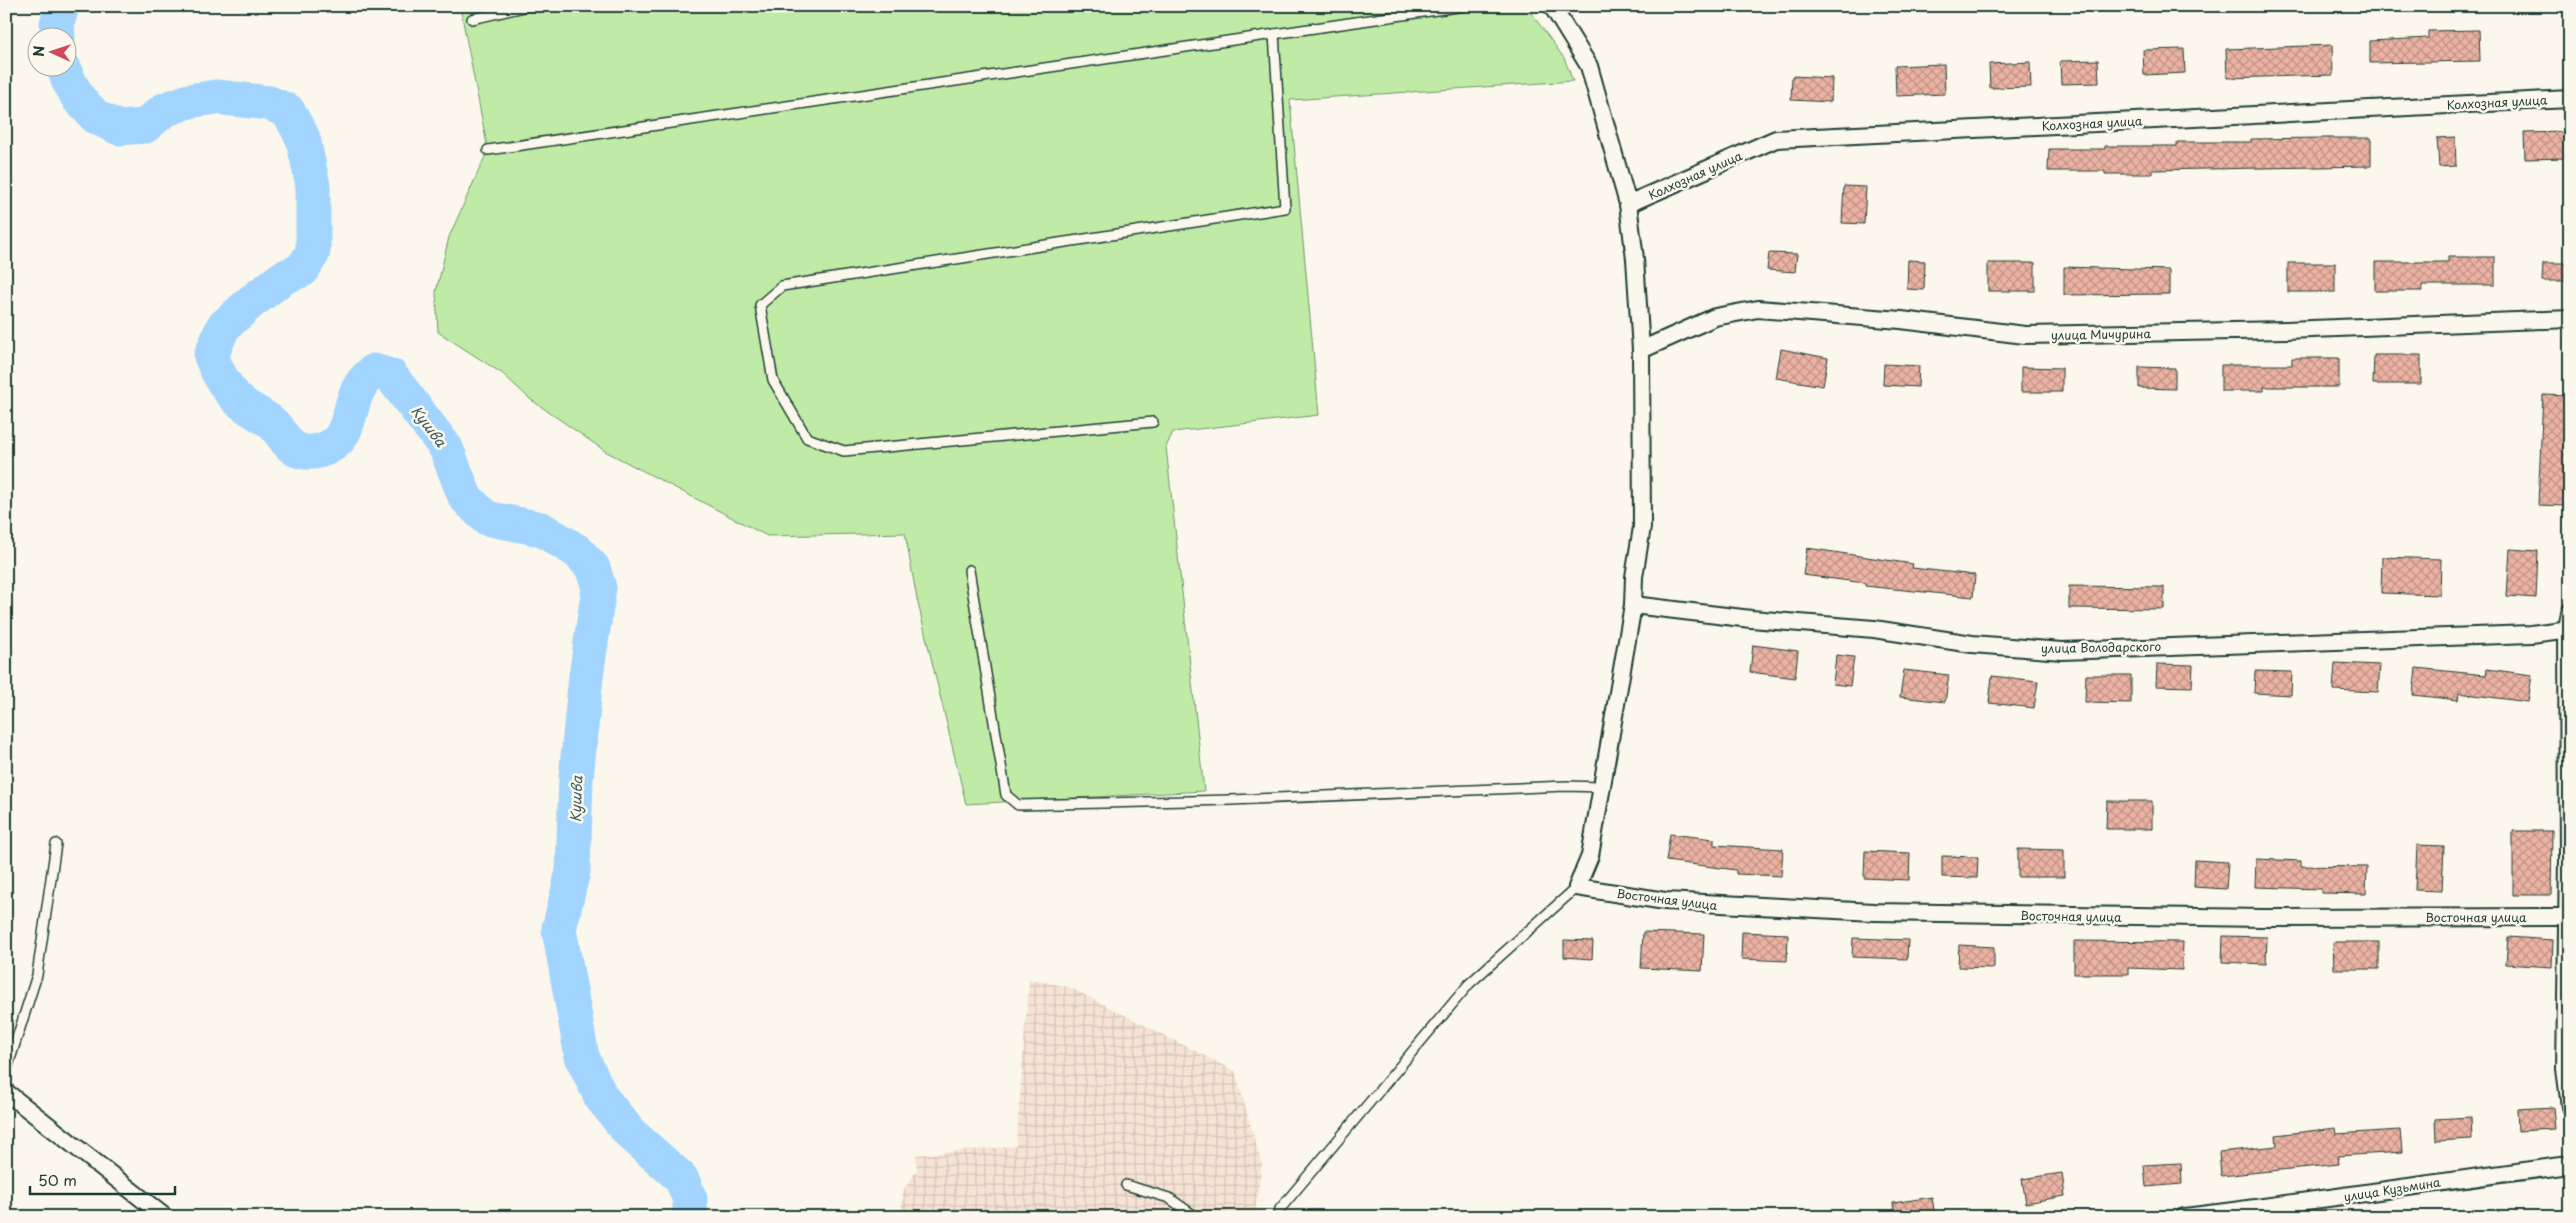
<svg xmlns="http://www.w3.org/2000/svg" width="2576" height="1223" font-family="'Playpen Sans',sans-serif">
  <style>
    .industrial { fill: url(#industrial-grid) }
    .green { fill: #c0eba7; stroke: #70946e }
    .lines { fill: none; stroke-linecap: round; stroke-linejoin: round }
    .river { stroke: #a1d4fe; stroke-width: 35 }
    .building { fill: url(#building-cross-hatch); stroke: #1f3d34 }
    .service-casing { stroke: #1f3d34; stroke-width: 12 }
    .minor-casing { stroke: #1f3d34; stroke-width: 20 }
    .service { stroke: #fbf7ec; stroke-width: 9 }
    .minor { stroke: #fbf7ec; stroke-width: 16 }
    .labels { text-anchor: middle; dominant-baseline: central; stroke-width: 5; stroke-linejoin: round; paint-order: stroke }
    .street-label { font-size: 12px; fill: #1f3d34; stroke: #fbf7ec }
    .water-label { font-size: 14px; font-style: italic; fill: #395b5c; stroke: #fbf7ec }
  </style>
  <defs>
    <pattern id="industrial-grid" width="8" height="8" patternUnits="userSpaceOnUse" patternTransform="scale(1.25)"><rect width="8" height="8" fill="#f6e3d6"/><path d="M0 4h8M4 0v8" fill="none" stroke="#d2c4b8"/></pattern>
    <pattern id="building-cross-hatch" width="8" height="8" patternUnits="userSpaceOnUse" patternTransform="scale(1.25)"><rect width="8" height="8" fill="#ecb3a3"/><path d="M0 0l8 8M0 8l8-8" fill="none" stroke="#bf9386"/></pattern>
  </defs>
  <rect width="100%" height="100%" fill="#fbf7ec"/>
  <filter id="ink" filterUnits="userSpaceOnUse"><feTurbulence type="fractalNoise" baseFrequency=".02" numOctaves="2"/><feDisplacementMap in="SourceGraphic" scale="10" xChannelSelector="R" yChannelSelector="G"/><feConvolveMatrix kernelMatrix="1 2 1 2 8 2 1 2 1" color-interpolation-filters="sRGB"/></filter>
  <g filter="url(#ink)">
    <polygon class="industrial" points="1029,979 1069,987 1235,1071 1262,1165 1255,1212 1247,1217 901,1217 903,1191 917,1170 916,1155 1016,1146"/>
    <polygon class="green" points="460,6 1526,6 1564,58 1573,81 1290,100 1319,415 1173,432 1166,447 1204,791 966,804 917,599 905,533 767,536 605,451 530,399 503,374 438,332 436,292 449,237 488,150"/>
    <g class="lines">
      <g class="river">
        <polyline points="58,38 57,24 62,6"/>
        <path d="M64 68 68 80 79 99 96 117 119 128 145 126 164 110 189 101 216 97 269 103 288 111 303 138 313 186V252L302 270 284 277 251 302 223 327 211 356C217 372 225 387 237 399 247 409 261 414 272 423 280 430 286 444 295 449 311 457 336 449 344 431 355 407 350 390 374 371L391 376 446 448 465 497 486 518 541 529 577 551 593 568 599 588 586 676 576 778 573 871 559 929 582 1057 601 1097 629 1132 681 1178 690 1199V1217"/>
      </g>
    </g>
    <g class="building">
      <polygon points="2479,30 2480,61 2370,63 2370,41 2428,38 2428,31"/>
      <polygon points="2332,45 2333,75 2227,78 2226,49"/>
      <polygon points="2184,49 2185,73 2144,75 2143,50"/>
      <polygon points="2098,60 2099,83 2061,84 2060,61"/>
      <polygon points="2030,62 2031,87 1990,88 1989,64"/>
      <polygon points="1944,64 1945,94 1896,96 1895,66"/>
      <polygon points="1792,76 1832,78 1831,102 1791,100"/>
      <polygon points="2566,132 2567,158 2525,159 2524,133"/>
      <polygon points="2455,137 2456,166 2439,167 2437,138"/>
      <polygon points="2324,138 2371,138 2371,166 2152,170 2152,174 2105,174 2105,171 2048,171 2049,149 2105,149 2105,146 2177,146 2177,142 2251,142 2251,139"/>
      <polygon points="1844,186 1866,187 1864,224 1842,223"/>
      <polygon points="1769,253 1797,254 1795,272 1767,270"/>
      <polygon points="2448,257 2495,257 2495,285 2422,285 2422,291 2375,291 2375,262 2448,262"/>
      <polygon points="1908,260 1925,261 1924,290 1907,289"/>
      <rect x="1988" y="263" width="47" height="28"/>
      <rect x="2288" y="263" width="47" height="29"/>
      <polygon points="2543,263 2570,263 2570,281 2542,281"/>
      <polygon points="2064,267 2169,270 2169,294 2064,295"/>
      <polygon points="1781,349 1828,358 1823,386 1776,378"/>
      <polygon points="2374,355 2421,355 2421,384 2373,384"/>
      <polygon points="2292,358 2339,358 2339,387 2264,387 2264,391 2221,391 2221,365 2292,365"/>
      <polygon points="1884,364 1919,366 1918,387 1883,385"/>
      <polygon points="2021,367 2062,368 2062,392 2021,392"/>
      <polygon points="2139,367 2175,368 2175,389 2139,388"/>
      <polygon points="2543,395 2570,396 2566,506 2538,505"/>
      <polygon points="1807,548 1913,564 1912,568 1975,575 1973,597 1865,586 1865,583 1803,575"/>
      <polygon points="2510,549 2538,551 2536,598 2507,596"/>
      <polygon points="2382,557 2441,559 2440,595 2381,593"/>
      <polygon points="2069,586 2164,587 2164,609 2069,608"/>
      <polygon points="1753,645 1798,651 1795,678 1750,672"/>
      <polygon points="1836,655 1854,657 1850,686 1833,684"/>
      <polygon points="2335,663 2380,665 2378,692 2333,690"/>
      <polygon points="2157,664 2193,665 2192,687 2156,686"/>
      <polygon points="2416,668 2486,675 2487,669 2532,675 2528,702 2459,693 2458,700 2413,695"/>
      <polygon points="1904,670 1949,675 1945,702 1900,697"/>
      <polygon points="2255,671 2292,672 2291,695 2254,693"/>
      <polygon points="2086,675 2131,675 2131,703 2085,702"/>
      <polygon points="1992,676 2038,681 2034,708 1989,703"/>
      <polygon points="2107,801 2152,801 2152,829 2106,829"/>
      <polygon points="2513,831 2552,831 2551,895 2513,895"/>
      <polygon points="1670,834 1714,839 1714,845 1783,849 1781,876 1736,874 1736,870 1666,861"/>
      <polygon points="2417,845 2444,846 2442,891 2415,890"/>
      <polygon points="2018,849 2064,850 2064,877 2018,877"/>
      <polygon points="1865,851 1910,853 1909,880 1864,878"/>
      <polygon points="1942,856 1978,857 1977,878 1942,877"/>
      <polygon points="2256,859 2301,861 2301,866 2367,867 2366,894 2321,893 2321,889 2255,887"/>
      <polygon points="2195,860 2228,862 2226,889 2194,887"/>
      <polygon points="1643,932 1704,934 1702,971 1641,968"/>
      <polygon points="1742,932 1788,934 1787,961 1741,959"/>
      <polygon points="2223,936 2267,937 2266,964 2222,962"/>
      <polygon points="2508,937 2553,940 2552,967 2506,964"/>
      <polygon points="1853,938 1908,940 1907,959 1852,957"/>
      <polygon points="1564,940 1593,941 1592,959 1564,957"/>
      <polygon points="2074,941 2183,942 2182,970 2128,968 2128,974 2074,974"/>
      <polygon points="2333,942 2379,942 2379,969 2334,969"/>
      <polygon points="1959,945 1994,947 1994,968 1958,967"/>
      <polygon points="2553,1107 2555,1129 2518,1131 2517,1109"/>
      <polygon points="2471,1117 2472,1139 2436,1141 2435,1119"/>
      <polygon points="2335,1128 2336,1134 2400,1130 2402,1152 2338,1156 2339,1164 2221,1176 2219,1152 2277,1146 2276,1135"/>
      <polygon points="2181,1163 2182,1184 2146,1187 2144,1165"/>
      <polygon points="2062,1173 2065,1196 2026,1203 2022,1179"/>
      <polygon points="1932,1197 1935,1217 1895,1217 1893,1203"/>
    </g>
    <g class="lines">
      <defs>
        <g id="service">
          <polyline points="472,19 528,6"/>
          <polyline points="488,150 1464,6"/>
          <polyline points="1153,422 844,451 807,438 773,380 760,305 782,286 1285,208 1274,34"/>
          <polyline points="969,570 1006,795 1018,805 1231,800 1566,786 1602,787"/>
          <polyline points="6,1072 37,975 56,844"/>
          <polyline points="1126,1185 1169,1198 1196,1217"/>
          <polyline points="2274,1207 2274,1217"/>
          <polyline points="1277,1217 1280,1209 1469,984 1577,887"/>
        </g>
        <g id="minor">
          <polyline points="1552,6 1589,66 1628,204 1635,259 1641,350 1642,527 1634,577 1633,605 1590,856 1577,887 1665,901 1874,912 2262,918 2567,917"/>
          <polyline points="1628,204 1776,139 2570,99"/>
          <polyline points="1641,350 1715,317 1758,309 1901,320 2025,335 2286,330 2570,319"/>
          <polyline points="1633,605 1751,619 1874,629 1972,644 2062,651 2531,634 2570,629"/>
          <polyline points="2570,612 2567,629 2568,859 2565,1069 2570,1107"/>
          <polyline points="6,1092 165,1217"/>
          <path d="M2184 1217C2313 1202 2441 1181 2570 1165"/>
        </g>
      </defs>
      <use href="#service" class="service-casing"/>
      <use href="#minor" class="minor-casing"/>
      <use href="#service" class="service"/>
      <use href="#minor" class="minor"/>
    </g>
  </g>
  <g class="labels">
    <g class="street-label">
      <text transform="translate(2497 102) rotate(-3)">Колхозная улица</text>
      <text transform="translate(2092 123) rotate(-3)">Колхозная улица</text>
      <text transform="translate(1695 175) rotate(-24)">Колхозная улица</text>
      <text transform="translate(2101 334) rotate(-1)">улица Мичурина</text>
      <text transform="translate(2101 647) rotate(-1)">улица Володарского</text>
      <text transform="translate(1667 899) rotate(7)">Восточная улица</text>
      <text transform="translate(2071 916) rotate(1)">Восточная улица</text>
      <text x="2476" y="917">Восточная улица</text>
      <text transform="translate(2392 1189) rotate(-9)">улица Кузьмина</text>
    </g>
    <g class="water-label">
      <text transform="translate(429 426) rotate(53)">Кушва</text>
      <text transform="translate(576 799) rotate(-88)">Кушва</text>
    </g>
  </g>
  <rect width="2576" height="1223" fill="none" stroke="#fbf7ec" stroke-width="25"/>
  <rect x="12" y="12" width="2551" height="1198" fill="none" stroke="#1f3d34" stroke-width="2" filter="url(#ink)"/>
  <g transform="translate(52 52) rotate(273)"><circle r="24" fill="#fbf7ec" stroke="#a3ada2"/>
  <path d="M0-4L9 19L0 12L-9 19Z" fill="#d1495b"/>
  <text y="-8" font-size="14" font-weight="bold" text-anchor="middle" fill="#1f3d34">N</text>
  </g>
  <path d="M30 1186v8h145v-8" fill="none" stroke="#1f3d34" stroke-width="2.5"/>
  <text x="38" y="1186" font-size="15" fill="#1f3d34" stroke="#fbf7ec" stroke-width="4" paint-order="stroke">50 m</text>
</svg>
